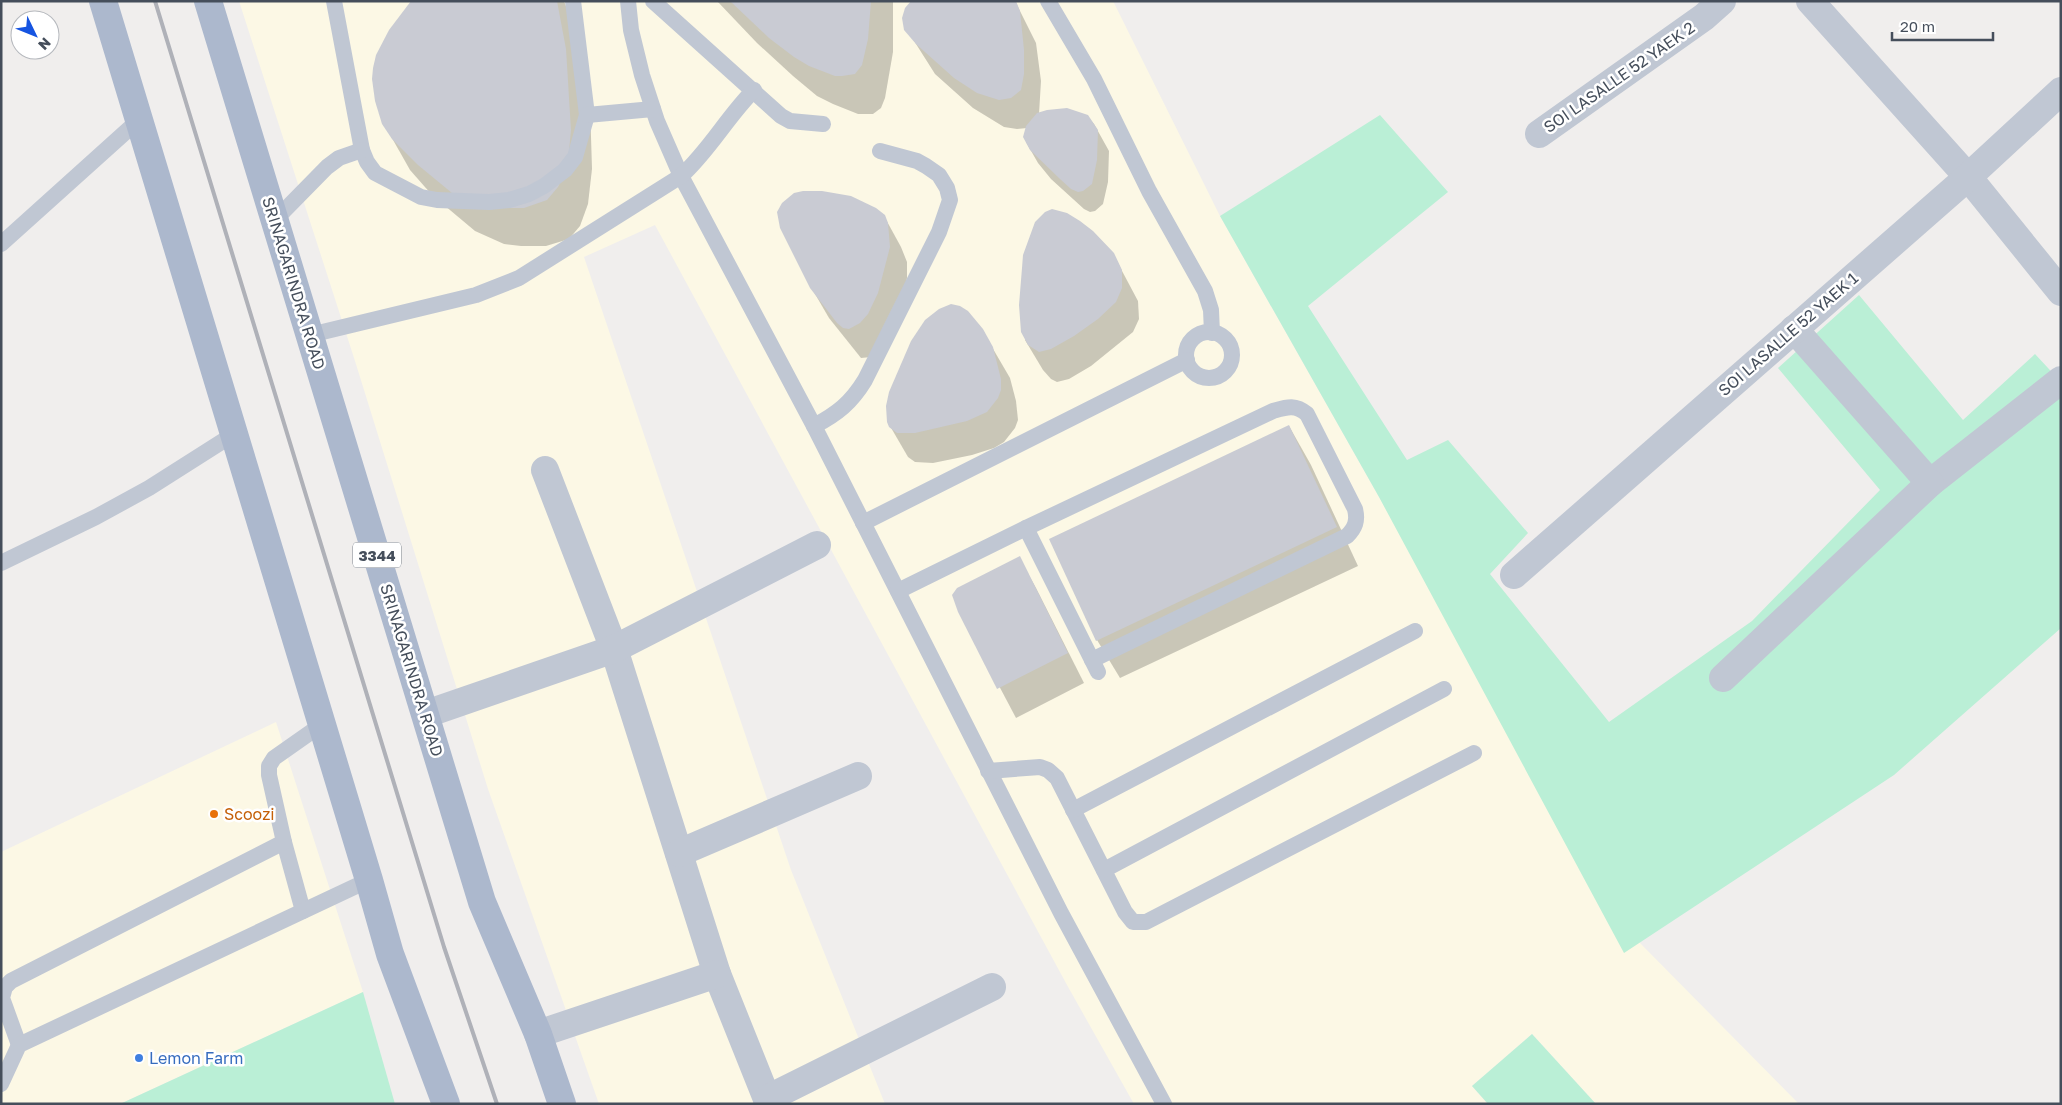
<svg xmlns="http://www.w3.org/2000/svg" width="2062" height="1105" font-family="'Golos Text',sans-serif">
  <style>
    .commercial { fill: #fcf8e5 }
    .green { fill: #baefd6 }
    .shadow { fill: #0003 }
    .building { fill: #c9cbd3 }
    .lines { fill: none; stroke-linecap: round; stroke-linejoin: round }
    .lane { stroke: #c0c7d3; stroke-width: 16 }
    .street { stroke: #c0c7d3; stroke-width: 28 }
    .primary { stroke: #acb8cd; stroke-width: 28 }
    .rail { stroke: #afb1b8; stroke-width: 4 }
    .food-dot { fill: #e8710a; stroke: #fff; stroke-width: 2 }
    .shop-dot { fill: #3f7fe0; stroke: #fff; stroke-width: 2 }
    .labels { text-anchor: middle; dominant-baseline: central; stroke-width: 5; stroke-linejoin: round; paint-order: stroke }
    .shield { fill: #fff; stroke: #7d838c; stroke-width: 1 }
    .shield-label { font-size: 15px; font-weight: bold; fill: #454e5b }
    .street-label { font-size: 16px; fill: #454e5b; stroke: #fff }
    .food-label { font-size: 16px; fill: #c56008; stroke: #fff; text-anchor: start }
    .shop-label { font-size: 16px; fill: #366cbe; stroke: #fff; text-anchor: start }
  </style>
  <rect width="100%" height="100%" fill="#f0eeed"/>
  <g class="commercial">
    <polygon points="239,1 1113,1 1220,216 1379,497 1638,941 1799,1104 1596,1104 1532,1034 1472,1086 1488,1104 1134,1104 1067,985 655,225 584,257 791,870 885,1104 599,1104 488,789 355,361"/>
    <polygon points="276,722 363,992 120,1104 1,1104 1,852"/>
  </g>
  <g class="green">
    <polygon points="1380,115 1448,192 1308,306 1407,460 1448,440 1528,533 1490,574 1609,722 1752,621 1880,490 1778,368 1859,295 1963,420 2035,354 2061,382 2061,628 1894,775 1624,953 1379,497 1220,216"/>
    <polygon points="363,992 395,1104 120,1104"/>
    <polygon points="1532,1034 1596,1104 1488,1104 1472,1086"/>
  </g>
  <g class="shadow">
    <polygon points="414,1 564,1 575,29 590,105 592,169 588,204 580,226 569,239 546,246 521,246 504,244 475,231 432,195 410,170 388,131"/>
    <polygon points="717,1 893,1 893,52 885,98 881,108 873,114 858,114 833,104 817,96 793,76 757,43"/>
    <polygon points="1015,1 1036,43 1041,81 1039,114 1087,116 1094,124 1109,151 1108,182 1103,204 1095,211 1090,212 1084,209 1051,179 1038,163 1026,142 1027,128 1017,129 1004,127 973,108 935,74 904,25"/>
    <polygon points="884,216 901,247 907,262 907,278 904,293 871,357 861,358 829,318 811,287"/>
    <polygon points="1113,254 1138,301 1139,319 1133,332 1091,366 1069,379 1057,382 1051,379 1043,370 1025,340"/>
    <polygon points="982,330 1010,378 1016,401 1018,420 1015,428 1004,442 994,448 972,455 933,463 915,462 908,457 890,426"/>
    <polygon points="1289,426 1311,465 1358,566 1120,678 1097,640"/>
    <polygon points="1019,558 1036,588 1084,683 1016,718 960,612"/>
  </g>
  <g class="building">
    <polygon points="411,1 557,1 566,49 571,130 569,151 562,179 558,187 547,200 524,208 498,208 452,193 418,165 392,139 382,124 375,101 372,79 373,68 376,55 389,30"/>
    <polygon points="730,1 871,1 868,39 862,65 855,74 842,76 835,76 809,66 794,57 769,38"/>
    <polygon points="911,1 1016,1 1020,11 1024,50 1024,74 1021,90 1011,98 999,100 977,93 954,78 916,44 904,30 902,18 905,8"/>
    <polygon points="1067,108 1088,115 1098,130 1097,160 1092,184 1083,191 1078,192 1071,189 1060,179 1030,150 1023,137 1026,126 1037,113 1047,110"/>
    <polygon points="803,191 822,191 851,196 876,208 885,215 888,223 890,247 878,293 868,314 860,323 849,329 843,328 837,323 810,288 780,228 777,212 782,203 794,193"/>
    <polygon points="1052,209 1067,213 1080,221 1093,231 1114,253 1122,270 1122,288 1116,302 1098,319 1074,336 1051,349 1039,352 1028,345 1021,332 1019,305 1022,268 1023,255 1035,222 1045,212"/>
    <polygon points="951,304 960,306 968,311 983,329 993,347 1001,379 1001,390 998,398 987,412 967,421 915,433 897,433 889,427 887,422 886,406 889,392 911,341 925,320 939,309"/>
    <polygon points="1289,425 1337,527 1096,641 1049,539"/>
    <polygon points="1020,556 1068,653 997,689 958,612 952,595 957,588"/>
  </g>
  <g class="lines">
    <g class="lane">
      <polyline points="334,1 362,150 367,162 375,173 421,197 437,200 489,202 509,200 529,194 544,186 565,170 575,157 587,115 573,1"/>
      <polyline points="628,1 631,30 642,75 657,121 681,176 814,426 1061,913 1164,1104"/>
      <polyline points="653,1 781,116 790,121 823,124"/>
      <polyline points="1048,1 1094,79 1149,191 1205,291 1211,310 1212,333"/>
      <polyline points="587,115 653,109"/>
      <polyline points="274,221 327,167 339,158 362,150"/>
      <polyline points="1,244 140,119"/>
      <circle cx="1209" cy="355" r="23"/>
      <path d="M310 335 476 295 519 278 681 176C709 151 727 117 754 90"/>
      <path d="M814 426C837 414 851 403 865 380L939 232 950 200 947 188 939 175 926 166 917 161 880 151"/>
      <polyline points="863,523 1187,360"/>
      <polyline points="1026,528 1092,660"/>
      <polyline points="1,563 96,517 149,488 234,434"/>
      <path d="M898 591 1026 528 1273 411C1287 407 1295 404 1307 414L1355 509C1358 521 1355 528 1347 536L1092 660 1098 672"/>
      <polyline points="988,771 1040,767 1048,770 1057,778 1125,912 1133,922 1146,922 1474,753"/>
      <polyline points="1073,810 1415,631"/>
      <polyline points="284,842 303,911"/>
      <polyline points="1104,870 1444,689"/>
      <polyline points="19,1045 2,998 5,987 11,981 284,842 269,775 269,766 274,758 321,725"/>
      <polyline points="1,1084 19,1045 369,880"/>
    </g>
    <g class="street">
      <polyline points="1810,1 1968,177 2061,292"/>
      <polyline points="1539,134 1704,17 1722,1"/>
      <polyline points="1794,329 1930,483 2061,380"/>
      <polyline points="545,470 614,649 717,974 769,1104"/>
      <polyline points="1514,575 1968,177 2061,91"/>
      <polyline points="1723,678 1930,483"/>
      <polyline points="426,714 614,649 817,545"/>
      <polyline points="679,853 858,776"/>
      <polyline points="538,1034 717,974"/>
      <polyline points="767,1099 992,987"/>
    </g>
    <g class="primary">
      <polyline points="103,1 369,880 390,954 446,1104"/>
      <polyline points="208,1 482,902 538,1034 562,1104"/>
    </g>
    <polyline class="rail" points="155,1 444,947 497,1104"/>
  </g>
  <circle class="food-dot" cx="214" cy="814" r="5"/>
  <circle class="shop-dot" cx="139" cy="1058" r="5"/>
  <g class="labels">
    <rect class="shield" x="353" y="542.5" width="48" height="25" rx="4"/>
    <g class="shield-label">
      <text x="377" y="555">3344</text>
    </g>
    <g class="street-label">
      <text transform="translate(1619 77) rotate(-35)">SOI LASALLE 52 YAEK 2</text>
      <text transform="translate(294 283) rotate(73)">SRINAGARINDRA ROAD</text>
      <text transform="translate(1788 334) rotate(-41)">SOI LASALLE 52 YAEK 1</text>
      <text transform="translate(412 670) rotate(73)">SRINAGARINDRA ROAD</text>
    </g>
    <g class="food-label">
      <text x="224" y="814">Scoozi</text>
    </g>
    <g class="shop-label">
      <text x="149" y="1058">Lemon Farm</text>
    </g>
  </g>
  <rect width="2062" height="1105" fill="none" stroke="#454e5b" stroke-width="5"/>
  <g transform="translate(35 35) rotate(133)"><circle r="24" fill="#ffffff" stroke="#b5b8bd"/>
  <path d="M0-4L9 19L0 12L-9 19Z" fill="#1654e1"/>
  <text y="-8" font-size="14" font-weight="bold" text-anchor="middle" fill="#454e5b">N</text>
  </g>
  <path d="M1892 32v8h101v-8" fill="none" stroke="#454e5b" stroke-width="2.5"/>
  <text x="1900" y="32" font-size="15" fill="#454e5b" stroke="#ffffff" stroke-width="4" paint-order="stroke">20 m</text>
</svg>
